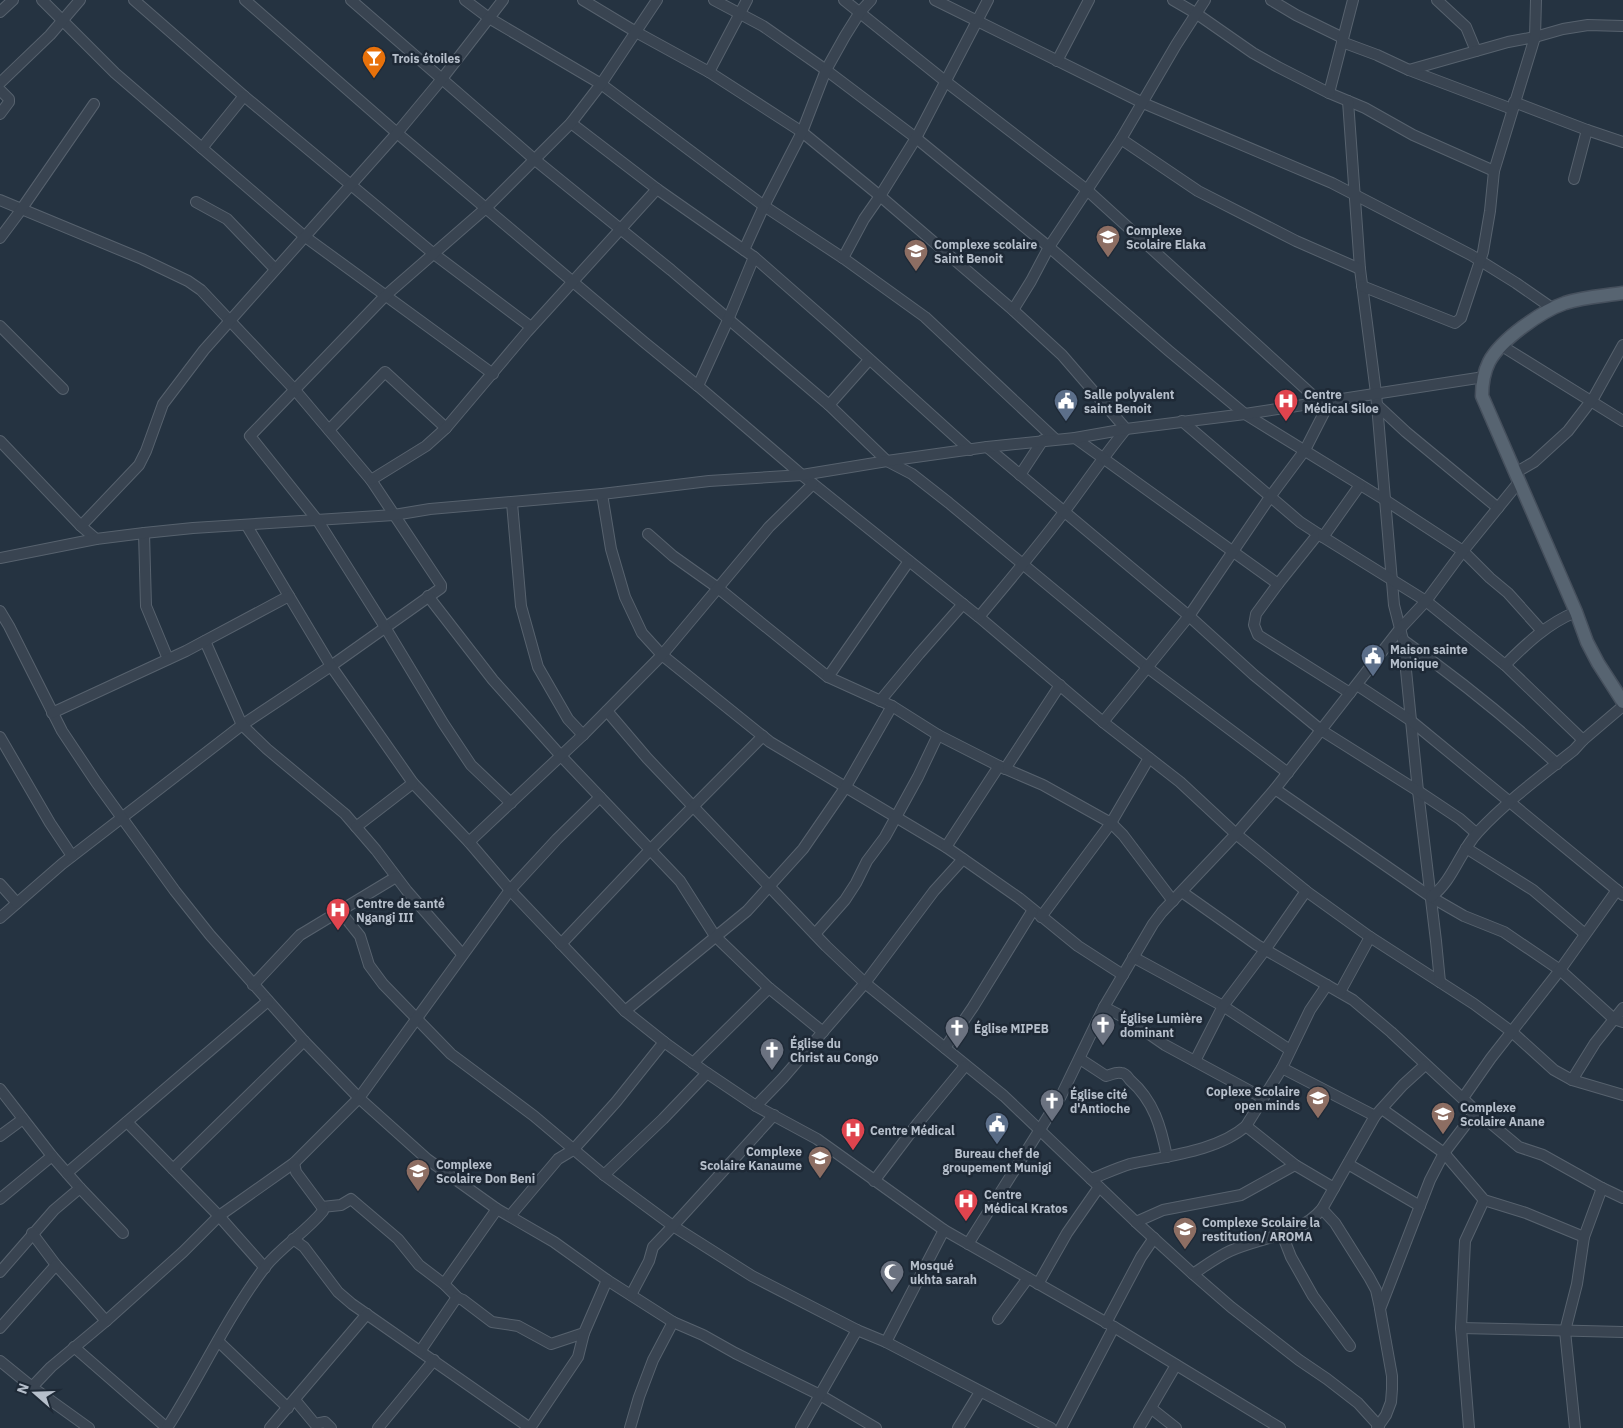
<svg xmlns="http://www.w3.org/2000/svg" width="1623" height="1428" font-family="'IBM Plex Sans',sans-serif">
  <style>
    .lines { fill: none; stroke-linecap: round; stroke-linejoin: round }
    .minor-casing { stroke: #57626e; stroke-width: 12 }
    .major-casing { stroke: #46505d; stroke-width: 15 }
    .minor { stroke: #394451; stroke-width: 10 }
    .major { stroke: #576471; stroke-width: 12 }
    .labels { text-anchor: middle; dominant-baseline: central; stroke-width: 5; stroke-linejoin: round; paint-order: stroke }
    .poi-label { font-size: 12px; font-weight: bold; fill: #b6bfcb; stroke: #1e2936; text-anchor: start }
  </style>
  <rect width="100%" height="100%" fill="#253341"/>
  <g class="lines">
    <defs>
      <g id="minor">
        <polyline points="42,0 115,73 304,236 493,374"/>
        <polyline points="134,0 244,96 434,254 531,327"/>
        <polyline points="245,0 397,133 644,342 698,386 802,475 979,617 1103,722 1180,782 1236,834 1306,891 1370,937 1474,1004 1512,1032 1554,1070 1572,1080 1623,1095"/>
        <polyline points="351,0 534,159 671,270 829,405 887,461 912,474 949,503 1148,668 1288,773"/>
        <polyline points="465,0 489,18 601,84 764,206 843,258 925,317 1055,439"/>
        <path d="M583 0 636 32 709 72 802 132 880 196 1013 310 1062 355 1126 429C1104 456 1085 484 1064 512 1037 548 1008 582 979 617"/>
        <polyline points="714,0 763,26 826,70 916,138 1049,247 1169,351 1245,414 1385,500 1463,551 1490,578 1508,593 1542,631"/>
        <polyline points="844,0 945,81 1087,190 1320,402"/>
        <polyline points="935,0 1143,103 1332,183 1471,255 1516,283 1552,308"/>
        <polyline points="1173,0 1197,14 1253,53 1278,67 1329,93 1365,108 1413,135 1494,171"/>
        <polyline points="1271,0 1296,15 1343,38"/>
        <polyline points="1437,0 1466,27 1476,51"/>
        <polyline points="0,12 13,0"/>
        <polyline points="1342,42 1377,55 1409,70 1512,109"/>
        <polyline points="1057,61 1089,0"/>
        <polyline points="1409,70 1508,42 1535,37 1563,29 1588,25 1623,26"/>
        <polyline points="709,72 747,0"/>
        <polyline points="0,83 50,35 80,0"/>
        <polyline points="0,90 9,99 9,102 0,114"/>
        <polyline points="1329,93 1353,0"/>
        <polyline points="1348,101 1360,269 1376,393 1394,605 1403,640 1418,791 1436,941 1440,982"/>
        <polyline points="1514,102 1587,130 1623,142"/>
        <polyline points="571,123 657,189 744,250"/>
        <polyline points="1121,139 1198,191 1296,241 1360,269"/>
        <polyline points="202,148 244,96"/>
        <polyline points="1574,179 1587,130"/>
        <polyline points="0,200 142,259 188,281 201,290 295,390 371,480 441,585 441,588 331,666 242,725 62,864 0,918"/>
        <polyline points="196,202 227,219 275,269"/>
        <polyline points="0,238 18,214 94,104"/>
        <polyline points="754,257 835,328 970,450"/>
        <polyline points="843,258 864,219 880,196 916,138 988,0"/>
        <polyline points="1362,286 1455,323 1461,318 1483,252 1490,211 1494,171 1535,37 1536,0"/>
        <polyline points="1013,310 1031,281 1049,247 1121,139 1176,45 1205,0"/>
        <polyline points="0,326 63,389"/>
        <polyline points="1502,346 1623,421"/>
        <polyline points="698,386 728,320 754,257 744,250 764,206 802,132 826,70 845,36 860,12 871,0"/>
        <polyline points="829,405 869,360"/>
        <polyline points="1377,405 1406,432 1498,508"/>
        <polyline points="1182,421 1300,522 1323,537 1426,601 1505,665 1583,740"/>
        <polyline points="329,430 385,372 446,428"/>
        <polyline points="1075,438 1278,584"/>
        <polyline points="0,441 81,526 96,539"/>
        <polyline points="987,447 1189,616 1254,675 1321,730 1418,791 1460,819 1476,833"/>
        <polyline points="1515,473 1534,462 1568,431 1594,397 1623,345"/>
        <polyline points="1020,475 1043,440"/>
        <polyline points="371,480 426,446 446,428 527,332 657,189"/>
        <polyline points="602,494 611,549 625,597 642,633 662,655 770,742 946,847 1019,898 1078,946 1123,975"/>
        <polyline points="512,503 521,606 538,667 568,719 583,735"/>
        <polyline points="81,526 139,465 146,451 163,404 204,350 397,133 441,80 503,0"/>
        <polyline points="247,526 331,666 413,783 469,842 510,890 625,1011 664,1042 707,1073 756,1106 817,1139 944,1230"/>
        <polyline points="144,533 146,606 168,659"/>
        <polyline points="648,534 673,556 718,588 828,677 892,706 938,735 999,766 1043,785 1111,823 1123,835 1173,901"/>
        <polyline points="1318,534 1278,584 1256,614 1254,625 1258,635 1350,693"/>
        <polyline points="1323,537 1360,485"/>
        <polyline points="0,558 96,539 144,533 193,528 394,515 430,509 602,494 709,481 802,475 887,461 987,447 1075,438 1126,429 1245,414 1484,377"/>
        <polyline points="428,596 493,680 561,756 680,881 715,936 769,988 823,1032"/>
        <polyline points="0,611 9,626 62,731 96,782 175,891 210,935 304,1041 359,1098 427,1159 497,1209 554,1242 607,1280 673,1322"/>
        <path d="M1403 640C1457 678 1508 719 1557 764"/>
        <polyline points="205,641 242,725 267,749 345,814 376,850 407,891 462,954"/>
        <path d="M1505 665C1526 644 1548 623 1576 612"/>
        <polyline points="828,677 909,561"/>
        <polyline points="1357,685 1410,720 1623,895"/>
        <polyline points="880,701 919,654 963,604"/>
        <polyline points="607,711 647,758 826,946 865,983 1004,1096 1136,1222 1193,1274 1231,1307 1299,1360 1327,1379 1358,1403 1379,1426"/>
        <polyline points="52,713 186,651 289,596"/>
        <polyline points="1103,722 1189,616 1270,497 1305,450 1330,401"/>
        <polyline points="0,737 50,823 72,856"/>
        <polyline points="1005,769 1060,685"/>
        <polyline points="1275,789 1431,897 1464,916 1504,932 1560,970 1614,1019 1623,1022"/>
        <polyline points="511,803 471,765 443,723 385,627 318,521 250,436 385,296 486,208 571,123 601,84 657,0"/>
        <polyline points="356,827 413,783"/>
        <polyline points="469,842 583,735 662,655 769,527 813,484"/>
        <polyline points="946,847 999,766"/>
        <polyline points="1466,848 1533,890 1585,934"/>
        <polyline points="0,884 17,903"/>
        <polyline points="1182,892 1257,945 1353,1000 1391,1032 1476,1111 1519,1147 1543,1155 1602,1188 1623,1198"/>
        <path d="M1431 897C1453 881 1460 851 1478 832 1507 801 1541 776 1574 750L1583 740 1623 706"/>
        <polyline points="340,911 360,936 369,965 383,984 451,1054 534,1116 604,1175 673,1226 752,1276 857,1330"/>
        <polyline points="1041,917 1111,823 1149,758"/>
        <polyline points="815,934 845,900 856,883 867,861 885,837 918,777 938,735"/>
        <polyline points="561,944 650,850 763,736"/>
        <polyline points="1133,957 1223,1006 1290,1050"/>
        <polyline points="253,985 300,935 396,877"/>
        <polyline points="1340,992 1370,937"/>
        <polyline points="1104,1007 1129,1020 1165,1045 1263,1098"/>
        <polyline points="625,1011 747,911 803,849 845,788 892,706"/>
        <polyline points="945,1048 973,1007 1033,910"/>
        <path d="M1080 1059 1106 1076C1110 1075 1116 1072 1121 1073 1125 1073 1128 1077 1130 1080 1154 1101 1161 1127 1167 1157"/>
        <polyline points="1195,1061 1223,1006 1265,950 1306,891"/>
        <polyline points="693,1063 769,988"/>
        <polyline points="1282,1068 1375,1116"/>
        <polyline points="1572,1080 1595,1043 1623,1008"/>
        <polyline points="0,1089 52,1156 80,1188 54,1210 0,1272"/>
        <polyline points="1463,1098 1491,1058 1560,970 1617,890"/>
        <polyline points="756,1106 783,1078 865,983 934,891 963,859"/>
        <polyline points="1382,1109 1444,1153 1484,1200 1526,1213 1584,1237"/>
        <polyline points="127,1122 219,1216 265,1268"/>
        <polyline points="1246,1126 1295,1165 1334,1188"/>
        <polyline points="0,1136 23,1119"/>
        <polyline points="1348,1164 1420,1206"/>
        <polyline points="173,1169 304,1041"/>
        <polyline points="67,1173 268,1001"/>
        <polyline points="604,1175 663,1119 707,1073"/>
        <path d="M1091 1179C1104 1174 1117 1168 1130 1164 1166 1156 1218 1151 1246 1126L1282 1068 1310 1010 1327 985"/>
        <polyline points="874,1181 918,1123 965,1066"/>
        <polyline points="80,1188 123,1233"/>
        <polyline points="0,1199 52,1156"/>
        <polyline points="322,1207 341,1205 351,1199 398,1239 419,1265 444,1284 458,1298"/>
        <polyline points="1322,1209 1335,1223 1369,1277 1376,1290 1380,1308"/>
        <polyline points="510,1216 558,1159 573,1150 616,1102 664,1042"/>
        <polyline points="1136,1222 1163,1210 1241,1195 1295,1165"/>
        <polyline points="32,1233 56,1265 106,1321"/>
        <polyline points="1282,1234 1291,1257 1313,1296 1350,1346"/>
        <polyline points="293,1239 304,1247 338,1292 352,1304 530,1428"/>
        <polyline points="968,1244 1061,1096 1104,1007 1153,924 1162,912 1236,834 1275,789 1399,630 1426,601 1463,551 1519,482"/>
        <path d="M1193 1274C1205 1266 1217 1257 1230 1251 1261 1237 1299 1236 1322 1209L1375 1116 1403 1085 1425 1065"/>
        <polyline points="444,1284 497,1209"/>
        <polyline points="1038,1284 1067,1233 1099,1187"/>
        <polyline points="631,1295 649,1261 653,1247 673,1226 774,1115"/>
        <polyline points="998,1319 1028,1278"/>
        <polyline points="1106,1323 1141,1257 1154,1238"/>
        <polyline points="0,1328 56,1265"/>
        <polyline points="1461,1328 1623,1332"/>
        <polyline points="218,1341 288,1408"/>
        <polyline points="886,1342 1051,1428"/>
        <polyline points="74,1347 167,1428"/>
        <polyline points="421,1350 455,1300 458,1298 463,1300 492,1322 518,1326 551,1344 584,1333 607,1280"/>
        <polyline points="0,1361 32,1387 89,1428"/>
        <polyline points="32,1387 51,1367 106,1321 183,1252 219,1216 294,1163 359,1098 510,890 557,839 600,797"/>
        <polyline points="295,1400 315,1424 325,1422 331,1428"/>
        <polyline points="1152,1409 1176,1428"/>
        <path d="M167 1428C201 1375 227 1317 265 1267 282 1246 306 1232 323 1211L322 1207 296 1172 294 1163"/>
        <polyline points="270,1428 367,1314"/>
        <polyline points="378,1428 434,1360"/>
        <polyline points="530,1428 578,1357 584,1333"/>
        <polyline points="630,1428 639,1397 653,1360 673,1322 703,1335 735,1353 820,1395 876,1428"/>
        <polyline points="801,1428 857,1330 886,1342 944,1230 1114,1327 1280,1428"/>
        <polyline points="958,1428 980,1392"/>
        <polyline points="1061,1428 1114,1327"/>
        <polyline points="1139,1428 1176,1365"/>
        <polyline points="1377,1428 1386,1415 1391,1402 1392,1389 1392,1376 1380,1309 1430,1180 1444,1153 1476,1111"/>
        <polyline points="1469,1428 1461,1328 1465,1241 1484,1200"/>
        <polyline points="1575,1428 1565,1331 1577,1284 1584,1237 1602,1188"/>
      </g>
      <path id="major" d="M1623 293C1604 296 1584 297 1565 303 1542 311 1501 339 1489 362 1484 372 1482 384 1482 396L1576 612 1587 642 1598 663 1623 702"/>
    </defs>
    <use href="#minor" class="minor-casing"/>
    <use href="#major" class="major-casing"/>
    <use href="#minor" class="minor"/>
    <use href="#major" class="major"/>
  </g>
  <defs>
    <symbol id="bar-pin" viewBox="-11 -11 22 30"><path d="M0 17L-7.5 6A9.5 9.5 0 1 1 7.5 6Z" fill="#e8710a" stroke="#1e2936"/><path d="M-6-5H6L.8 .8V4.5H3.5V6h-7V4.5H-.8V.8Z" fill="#fff"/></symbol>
    <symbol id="school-pin" viewBox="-11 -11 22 30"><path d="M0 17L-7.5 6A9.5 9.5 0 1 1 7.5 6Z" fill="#8d6e63" stroke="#1e2936"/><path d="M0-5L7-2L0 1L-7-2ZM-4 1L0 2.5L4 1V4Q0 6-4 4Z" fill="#fff"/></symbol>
    <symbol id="civic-pin" viewBox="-11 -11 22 30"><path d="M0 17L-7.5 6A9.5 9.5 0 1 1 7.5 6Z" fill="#5c6f8a" stroke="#1e2936"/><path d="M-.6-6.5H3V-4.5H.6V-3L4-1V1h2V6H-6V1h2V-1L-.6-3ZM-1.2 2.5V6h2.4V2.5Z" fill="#fff"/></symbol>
    <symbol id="hospital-pin" viewBox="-11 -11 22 30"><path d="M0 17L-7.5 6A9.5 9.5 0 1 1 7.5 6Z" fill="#e0444e" stroke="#1e2936"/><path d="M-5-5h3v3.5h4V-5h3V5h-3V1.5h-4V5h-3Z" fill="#fff"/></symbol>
    <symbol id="church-pin" viewBox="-11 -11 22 30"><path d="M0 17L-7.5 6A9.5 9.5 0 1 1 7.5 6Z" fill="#6b7280" stroke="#1e2936"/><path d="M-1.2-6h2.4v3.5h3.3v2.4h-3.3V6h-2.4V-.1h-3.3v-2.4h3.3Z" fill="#fff"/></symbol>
    <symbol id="mosque-pin" viewBox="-11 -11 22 30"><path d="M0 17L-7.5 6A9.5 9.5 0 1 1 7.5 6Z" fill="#6b7280" stroke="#1e2936"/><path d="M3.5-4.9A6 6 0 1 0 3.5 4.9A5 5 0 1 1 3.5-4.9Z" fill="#fff"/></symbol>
  </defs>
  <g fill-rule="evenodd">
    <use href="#bar-pin" x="360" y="44" width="28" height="38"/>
    <use href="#school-pin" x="1094" y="223" width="28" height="38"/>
    <use href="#school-pin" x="902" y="237" width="28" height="38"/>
    <use href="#civic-pin" x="1052" y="387" width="28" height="38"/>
    <use href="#hospital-pin" x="1272" y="387" width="28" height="38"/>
    <use href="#civic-pin" x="1359" y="642" width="28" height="38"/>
    <use href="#hospital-pin" x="324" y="896" width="28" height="38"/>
    <use href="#church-pin" x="1089" y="1011" width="28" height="38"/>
    <use href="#church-pin" x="943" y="1014" width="28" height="38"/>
    <use href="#church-pin" x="758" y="1036" width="28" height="38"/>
    <use href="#school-pin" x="1304" y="1084" width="28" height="38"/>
    <use href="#church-pin" x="1038" y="1087" width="28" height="38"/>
    <use href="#school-pin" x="1429" y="1100" width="28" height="38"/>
    <use href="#civic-pin" x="983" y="1110" width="28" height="38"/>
    <use href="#hospital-pin" x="839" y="1116" width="28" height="38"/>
    <use href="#school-pin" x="806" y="1144" width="28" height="38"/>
    <use href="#school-pin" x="404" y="1157" width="28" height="38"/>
    <use href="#hospital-pin" x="952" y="1187" width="28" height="38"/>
    <use href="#school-pin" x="1171" y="1215" width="28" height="38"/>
    <use href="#mosque-pin" x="878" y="1258" width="28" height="38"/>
  </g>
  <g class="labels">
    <g class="poi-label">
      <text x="392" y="58">Trois étoiles</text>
      <text x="1126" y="230">Complexe<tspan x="1126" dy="14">Scolaire Elaka</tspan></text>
      <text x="934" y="244">Complexe scolaire<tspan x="934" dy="14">Saint Benoit</tspan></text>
      <text x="1084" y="394">Salle polyvalent<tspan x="1084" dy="14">saint Benoit</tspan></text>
      <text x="1304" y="394">Centre<tspan x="1304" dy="14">Médical Siloe</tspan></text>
      <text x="1390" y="649">Maison sainte<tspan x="1390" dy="14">Monique</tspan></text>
      <text x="356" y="903">Centre de santé<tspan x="356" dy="14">Ngangi III</tspan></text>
      <text x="1120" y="1018">Église Lumière<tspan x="1120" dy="14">dominant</tspan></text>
      <text x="974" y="1028">Église MIPEB</text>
      <text x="790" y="1043">Église du<tspan x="790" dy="14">Christ au Congo</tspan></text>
      <text x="1300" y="1091" text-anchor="end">Coplexe Scolaire<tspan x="1300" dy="14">open minds</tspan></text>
      <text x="1070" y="1094">Église cité<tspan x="1070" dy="14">d'Antioche</tspan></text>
      <text x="1460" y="1107">Complexe<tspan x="1460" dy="14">Scolaire Anane</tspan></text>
      <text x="870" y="1130">Centre Médical</text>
      <text x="802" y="1151" text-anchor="end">Complexe<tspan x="802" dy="14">Scolaire Kanaume</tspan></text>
      <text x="997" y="1153" text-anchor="middle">Bureau chef de<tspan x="997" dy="14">groupement Munigi</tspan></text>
      <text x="436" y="1164">Complexe<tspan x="436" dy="14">Scolaire Don Beni</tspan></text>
      <text x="984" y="1194">Centre<tspan x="984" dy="14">Médical Kratos</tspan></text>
      <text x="1202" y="1222">Complexe Scolaire la<tspan x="1202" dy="14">restitution/ AROMA</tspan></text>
      <text x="910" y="1265">Mosqué<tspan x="910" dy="14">ukhta sarah</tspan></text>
    </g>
  </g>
  <g transform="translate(35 1393) rotate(290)" stroke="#1e2936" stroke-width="4" paint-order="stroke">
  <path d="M0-4L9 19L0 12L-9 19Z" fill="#b6bfcb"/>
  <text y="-8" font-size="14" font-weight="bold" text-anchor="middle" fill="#b6bfcb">N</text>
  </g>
</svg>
